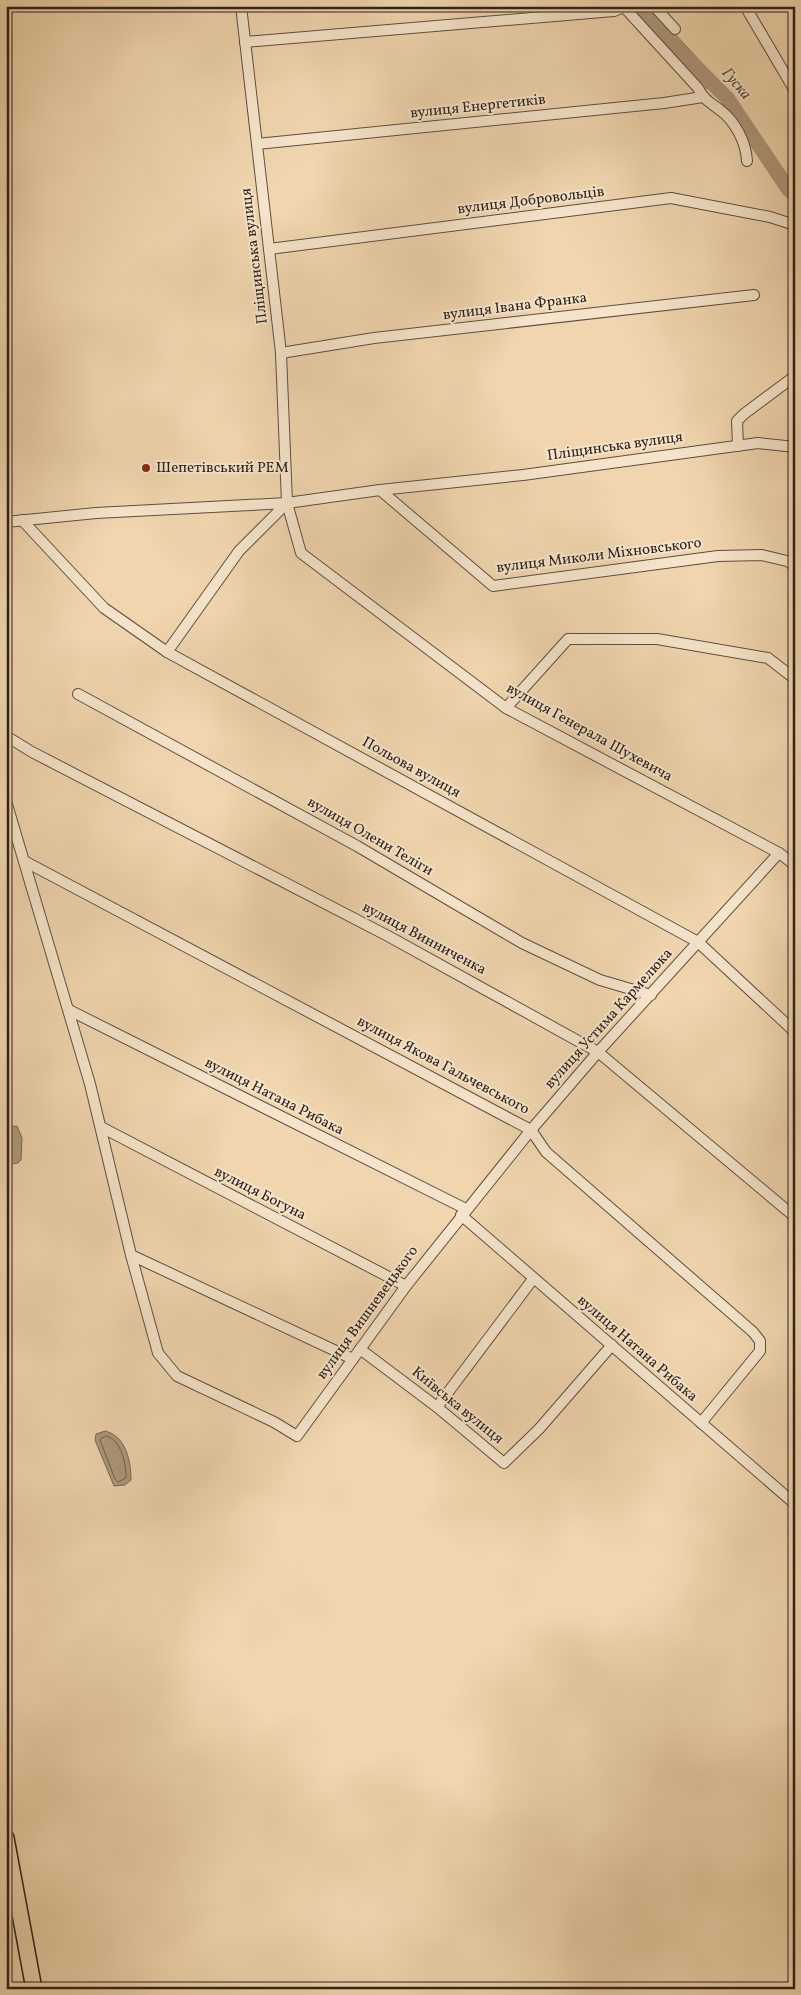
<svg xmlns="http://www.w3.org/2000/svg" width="801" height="1995" font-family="Vollkorn,serif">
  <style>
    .green { fill: #cfb695; stroke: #7e6c58 }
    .water { fill: #ae987c; stroke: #7a6855 }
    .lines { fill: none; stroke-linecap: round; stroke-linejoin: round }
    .shore { stroke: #6e5c4c; stroke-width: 1 }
    .river { stroke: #ae987c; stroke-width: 15 }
    .street-casing { stroke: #5e4e40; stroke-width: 12 }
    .primary-casing { stroke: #2d211b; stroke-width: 18 }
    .street { stroke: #f5e4ca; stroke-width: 10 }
    .primary { stroke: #f0d5ae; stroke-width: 15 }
    .poi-dot { fill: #8f2418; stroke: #f5e4ca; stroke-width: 2 }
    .labels { text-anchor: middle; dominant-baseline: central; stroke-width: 4; stroke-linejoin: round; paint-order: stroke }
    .street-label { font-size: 15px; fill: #2d211b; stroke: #f5e4ca }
    .poi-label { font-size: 15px; fill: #2d211b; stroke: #f5e4ca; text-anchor: start }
    .water-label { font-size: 16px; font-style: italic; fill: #5a4b3d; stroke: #f5e4ca }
  </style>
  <rect width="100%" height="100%" fill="#f0d5ae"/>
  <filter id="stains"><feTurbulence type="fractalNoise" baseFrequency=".004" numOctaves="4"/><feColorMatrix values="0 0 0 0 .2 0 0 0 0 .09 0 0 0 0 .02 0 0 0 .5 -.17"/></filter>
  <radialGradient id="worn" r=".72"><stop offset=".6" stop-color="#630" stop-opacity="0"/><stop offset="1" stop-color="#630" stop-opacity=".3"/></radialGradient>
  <polygon class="green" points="629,6 649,6 725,88 703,88"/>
  <g class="water">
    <polygon points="17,1126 22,1138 21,1160 18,1163 12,1164 6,1159 6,1127"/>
    <path d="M105 1431C126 1436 131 1461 131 1480L125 1485 114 1486 95 1440 96 1434Z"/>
  </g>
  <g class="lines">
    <path class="shore" d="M106 1436C122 1440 126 1464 126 1478L118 1482 115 1479 100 1440Z"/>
    <polyline class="river" points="639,6 653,24 727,98 789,190 795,194"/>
    <defs>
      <g id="street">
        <polyline points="241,6 281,353 287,503 301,553 506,708 779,853 795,865"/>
        <path d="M623 6 698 88C703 99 711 103 720 110 735 121 746 142 747 161"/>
        <polyline points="654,6 675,29"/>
        <polyline points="745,6 795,91"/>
        <polyline points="245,42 614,11 624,7"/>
        <polyline points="257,144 664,103 703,97"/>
        <polyline points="269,249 671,198 770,217 795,225"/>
        <polyline points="281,353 374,338 754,295"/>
        <polyline points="738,446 737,421 744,414 795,376"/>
        <polyline points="380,490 493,586 718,556 762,555 787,561 795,566"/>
        <polyline points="22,520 104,608 167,652 698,942 795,1032"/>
        <polyline points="6,522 96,513 287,503 380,490 523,475 758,443 795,447"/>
        <polyline points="167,652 239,551 287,503"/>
        <polyline points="78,694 357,846 522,943 600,980 651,995"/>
        <polyline points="506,708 568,639 657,639 768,658 795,679"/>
        <polyline points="6,736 32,752 388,936 598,1052 795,1217"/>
        <polyline points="6,801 90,1084 131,1255 158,1353 177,1376 274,1422 297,1436 406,1286 531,1130 598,1052 779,853"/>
        <polyline points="26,862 531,1130 546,1152 753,1332 760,1341 760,1351 701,1423"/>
        <polyline points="69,1010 466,1209"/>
        <polyline points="101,1127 406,1286"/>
        <polyline points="461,1215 795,1504"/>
        <polyline points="131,1255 353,1359"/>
        <polyline points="360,1349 437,1407 504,1463 539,1429 612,1345"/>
        <polyline points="437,1407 533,1279"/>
      </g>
      <polyline id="primary" points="6,1838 34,1989"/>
    </defs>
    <use href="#street" class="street-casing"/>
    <use href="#primary" class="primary-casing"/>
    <use href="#street" class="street"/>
    <use href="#primary" class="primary"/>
  </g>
  <circle class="poi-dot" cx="146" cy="468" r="5"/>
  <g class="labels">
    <g class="street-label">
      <text transform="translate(478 107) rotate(-6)">вулиця Енергетиків</text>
      <text transform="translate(531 201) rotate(-7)">вулиця Добровольців</text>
      <text transform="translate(255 256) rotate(-97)">Пліщинська вулиця</text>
      <text transform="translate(515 307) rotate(-7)">вулиця Івана Франка</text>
      <text transform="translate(615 447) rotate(-8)">Пліщинська вулиця</text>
      <text transform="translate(599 556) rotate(-7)">вулиця Миколи Міхновського</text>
      <text transform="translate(589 733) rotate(29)">вулиця Генерала Шухевича</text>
      <text transform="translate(411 768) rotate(29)">Польова вулиця</text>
      <text transform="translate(370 837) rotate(30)">вулиця Олени Теліги</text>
      <text transform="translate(424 939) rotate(28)">вулиця Винниченка</text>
      <text transform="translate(609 1019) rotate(-48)">вулиця Устима Кармелюка</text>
      <text transform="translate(443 1066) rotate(28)">вулиця Якова Гальчевського</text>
      <text transform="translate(274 1097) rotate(27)">вулиця Натана Рибака</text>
      <text transform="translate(260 1194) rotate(27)">вулиця Богуна</text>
      <text transform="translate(368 1313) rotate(-54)">вулиця Вишневецького</text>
      <text transform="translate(637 1349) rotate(41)">вулиця Натана Рибака</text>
      <text transform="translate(457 1406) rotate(39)">Київська вулиця</text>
    </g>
    <g class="poi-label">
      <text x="156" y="468">Шепетівський РЕМ</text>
    </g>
    <g class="water-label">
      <text transform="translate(736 84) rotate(50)">Гуска</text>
    </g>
  </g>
  <rect width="801" height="1995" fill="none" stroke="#f0d5ae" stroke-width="25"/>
  <rect x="8" y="8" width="786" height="1980" fill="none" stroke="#2d211b" stroke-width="2.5"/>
  <rect x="12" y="12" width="776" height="1970" fill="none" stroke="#2d211b"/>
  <rect width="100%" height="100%" filter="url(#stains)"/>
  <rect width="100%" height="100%" fill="url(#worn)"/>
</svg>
